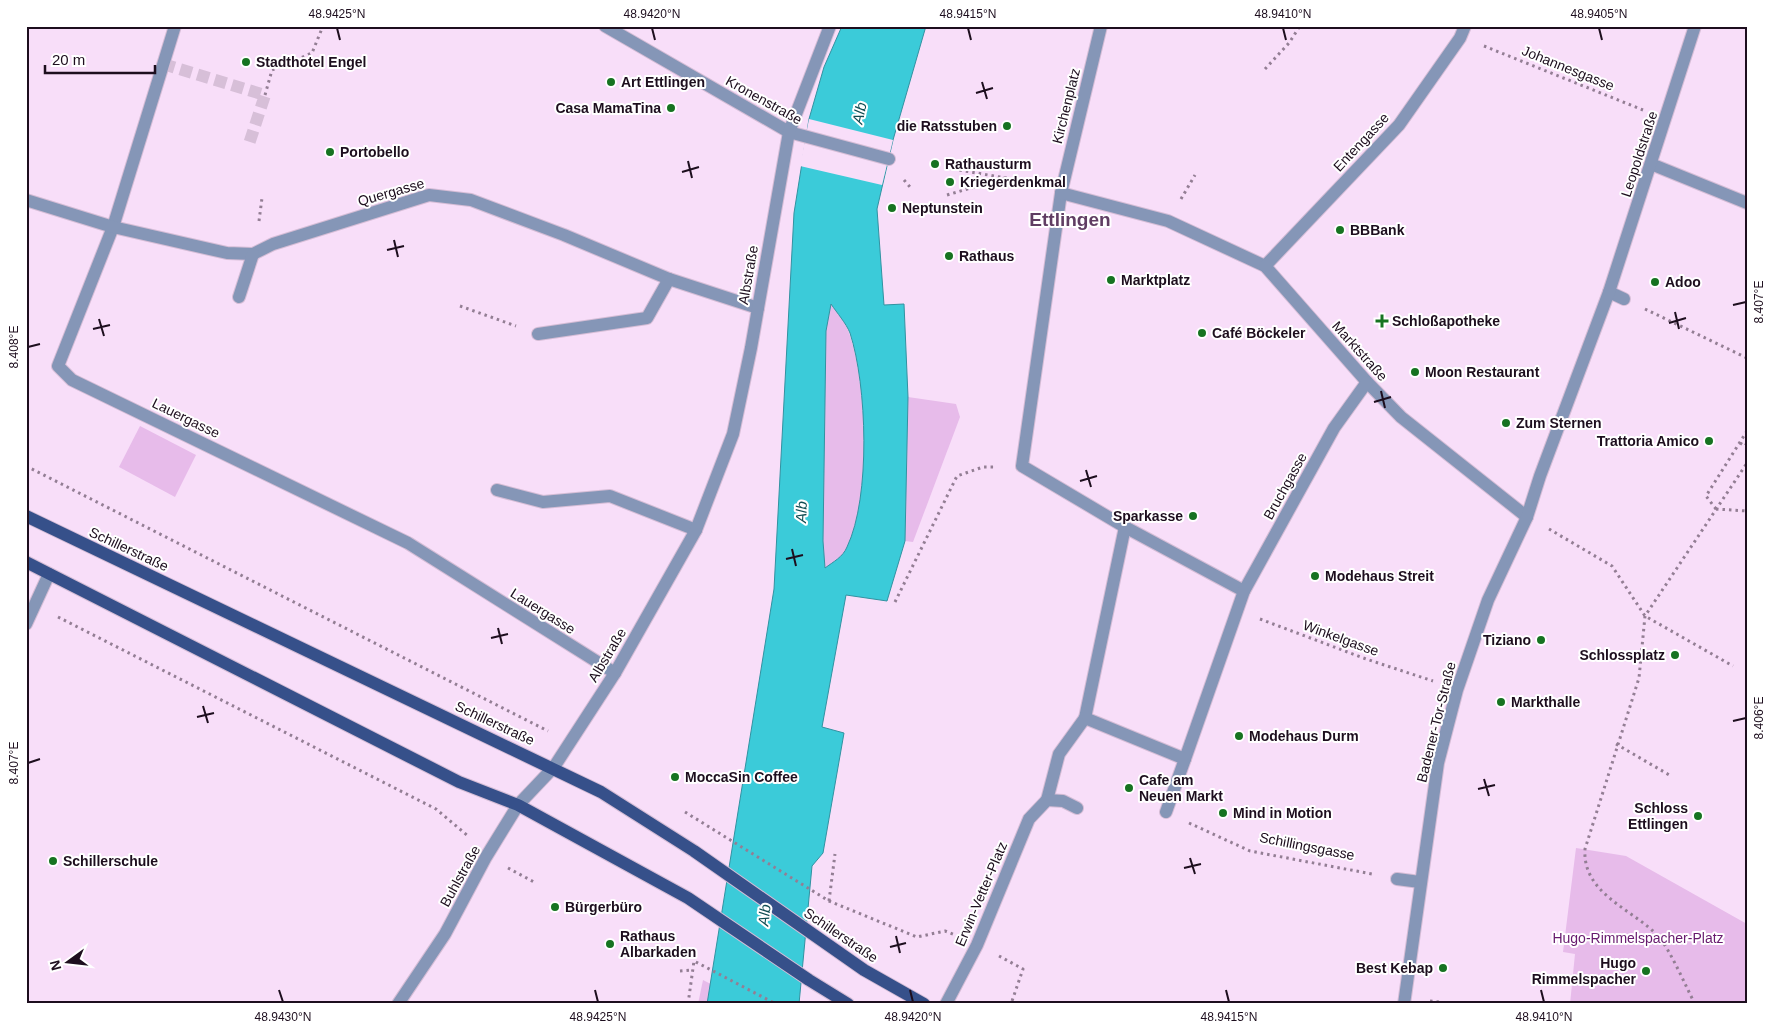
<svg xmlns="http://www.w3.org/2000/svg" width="1773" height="1030" font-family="Arial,sans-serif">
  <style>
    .green { fill: #e7bbea }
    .water { fill: #3bcbd9; stroke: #3292a1; fill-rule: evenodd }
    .pier { fill: #f8def9 }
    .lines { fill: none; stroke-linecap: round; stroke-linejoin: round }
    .minor-tunnel { stroke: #d7bfd8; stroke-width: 12; stroke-dasharray: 12 6; stroke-linecap: butt }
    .minor-casing { stroke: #d5bdd6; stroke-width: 14 }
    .major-casing { stroke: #d5bdd6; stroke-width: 14 }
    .path { stroke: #937e94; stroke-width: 3; stroke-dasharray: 2.5 4; stroke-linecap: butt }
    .minor { stroke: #8596b7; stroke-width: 12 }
    .major { stroke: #36508a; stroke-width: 12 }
    .ticks { fill: none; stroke: #1d0e1e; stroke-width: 2 }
    .poi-dot { fill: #167321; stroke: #fff; stroke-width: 2 }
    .labels { text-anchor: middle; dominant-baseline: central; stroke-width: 4; stroke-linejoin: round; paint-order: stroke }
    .poi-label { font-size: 14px; font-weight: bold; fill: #1d0e1e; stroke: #fff; text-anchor: start }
    .street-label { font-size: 14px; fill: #1d0e1e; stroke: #fff }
    .park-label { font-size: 14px; fill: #671a6e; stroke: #fff }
    .water-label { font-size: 15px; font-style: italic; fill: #104d53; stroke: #fff }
    .district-label { font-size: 19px; font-weight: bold; fill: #603d63; stroke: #fff }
    .neatline { fill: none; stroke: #1d0e1e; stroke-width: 2 }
    .ticks-label { font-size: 12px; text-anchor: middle; fill: #1d0e1e }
  </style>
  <rect width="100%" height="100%" fill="#f8def9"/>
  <g class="green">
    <path d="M831 304C837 313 846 323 849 333 867 382 871 500 847 548 843 557 833 563 825 568L823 541 826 331Z"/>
    <polygon points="908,397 956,404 960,417 913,542 905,541"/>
    <polygon points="140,426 196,455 175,497 119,467"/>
    <polygon points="1576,848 1626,856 1747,924 1747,1004 1570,1004 1575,954 1563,952"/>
    <polygon points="703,980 750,1004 698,1004"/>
  </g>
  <path class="water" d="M842 26H926L893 140 877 209 884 305 904 304 908 397 905 541 887 601 846 595 822 727 844 733 823 853 812 866 799 1004H707L774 589 794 213 809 119 824 67ZM831 304C837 313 846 323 850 333 867 385 871 497 847 547 843 557 833 562 825 568L823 541 826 331Z"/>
  <polygon class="pier" points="809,119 893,140 882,185 800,166"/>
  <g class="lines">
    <polyline class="minor-tunnel" points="163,64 265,95 249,144"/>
    <defs>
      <g id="minor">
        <polyline points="175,26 113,227 58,366 72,380 408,543 615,673"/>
        <polyline points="605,26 789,132 889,159"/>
        <polyline points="1101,26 1061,193 1022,466 1125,527 1244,591"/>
        <polyline points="1651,164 1747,203"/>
        <polyline points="1061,193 1168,221 1265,266 1367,382 1401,417 1527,517"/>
        <polyline points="26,200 113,227 227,253 253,254 273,244 429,195 471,200 564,235 669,279 758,308"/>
        <polyline points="1265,266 1399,125 1460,38 1465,26"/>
        <polyline points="1609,292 1624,299"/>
        <polyline points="239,297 253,254"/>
        <polyline points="538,334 647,318 669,279"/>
        <polyline points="497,490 543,502 610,496 696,530"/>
        <polyline points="26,624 49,574"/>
        <polyline points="1085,718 1125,527"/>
        <polyline points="1185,759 1244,591 1334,428 1367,382"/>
        <polyline points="1047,800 1059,754 1085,718 1185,759 1166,812"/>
        <polyline points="1397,879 1420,882"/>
        <polyline points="398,1004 445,934 486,857 518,805 554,767 615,673 696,530 733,434 751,348 789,132 830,26"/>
        <polyline points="946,1004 977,945 1029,819 1047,800 1063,801 1077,808"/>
        <polyline points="1404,1004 1438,763 1457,690 1488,600 1527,517 1540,476 1609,292 1695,26"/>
      </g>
      <g id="major">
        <polyline points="26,516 601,792 694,851 864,970 924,1004"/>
        <polyline points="26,562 459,782 518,805 688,898 809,980 848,1004"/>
      </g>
    </defs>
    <use href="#minor" class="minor-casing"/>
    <use href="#major" class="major-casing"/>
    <g class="path">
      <polyline points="1484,46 1643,110"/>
      <polyline points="1265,69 1289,43 1300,26"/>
      <polyline points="265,95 272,70 312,53 323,26"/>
      <polyline points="953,169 1006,178 1036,186"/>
      <polyline points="904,180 910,187"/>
      <polyline points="947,195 1005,178"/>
      <polyline points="1181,199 1195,175"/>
      <polyline points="259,221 262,198"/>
      <polyline points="460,306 516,326"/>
      <polyline points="1645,309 1747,358"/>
      <polyline points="1740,443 1745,446 1747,443"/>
      <polyline points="26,466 548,731"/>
      <polyline points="1716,509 1706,496 1747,431"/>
      <polyline points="1716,509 1747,511"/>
      <polyline points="1549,529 1612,566 1645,616 1733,666"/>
      <polyline points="895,602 957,476 983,467 996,467"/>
      <polyline points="58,617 436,809 468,836"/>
      <polyline points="1260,619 1366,659 1433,681"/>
      <polyline points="1616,744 1671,776"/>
      <polyline points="685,812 829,901 917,937 945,931 955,935"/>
      <polyline points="1189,823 1250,851 1372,874"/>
      <polyline points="508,868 534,882"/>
      <polyline points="829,901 835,854"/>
      <polyline points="999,956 1023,969 1011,1004"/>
      <polyline points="680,971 693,970"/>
      <polyline points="1430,1001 1455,1004"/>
      <polyline points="688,1004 694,961 776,1004"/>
      <path d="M1695 1004C1686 987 1670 949 1658 936 1633 909 1582 894 1585 849L1639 678 1645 616 1747 463"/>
    </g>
    <use href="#minor" class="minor"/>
    <use href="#major" class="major"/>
  </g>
  <path class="ticks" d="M337 28 340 40M652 28 655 40M968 28 971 40M1283 28 1286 40M1599 28 1602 40M982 82 987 99M976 93 993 88M688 161 692 178M682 172 699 167M394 240 398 257M387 250 404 246M1733 305 1746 302M1675 312 1679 329M99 319 104 336M1669 323 1686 318M93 329 110 325M28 347 40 344M1381 391 1385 408M1374 402 1391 397M1086 470 1091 487M1080 481 1097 476M792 549 796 566M786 559 803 555M498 628 502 644M491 638 508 634M203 706 208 723M197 717 214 713M1733 721 1746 718M28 763 40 759M1484 779 1489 796M1478 789 1495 785M1190 858 1195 874M1184 868 1201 864M896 936 900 953M890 947 906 943M279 990 283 1002M595 990 598 1002M910 990 913 1002M1226 990 1229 1002M1541 990 1544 1002"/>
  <g class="poi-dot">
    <circle cx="246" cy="62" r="5"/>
    <circle cx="611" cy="82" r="5"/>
    <circle cx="671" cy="108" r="5"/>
    <circle cx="1007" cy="126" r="5"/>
    <circle cx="330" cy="152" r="5"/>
    <circle cx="935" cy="164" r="5"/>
    <circle cx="950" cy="182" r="5"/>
    <circle cx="892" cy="208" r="5"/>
    <circle cx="1340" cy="230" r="5"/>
    <circle cx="949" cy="256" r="5"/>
    <circle cx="1111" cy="280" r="5"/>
    <circle cx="1655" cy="282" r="5"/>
    <path d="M1379.5 313.5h5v5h5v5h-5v5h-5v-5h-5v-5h5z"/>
    <circle cx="1202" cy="333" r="5"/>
    <circle cx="1415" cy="372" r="5"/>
    <circle cx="1506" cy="423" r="5"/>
    <circle cx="1709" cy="441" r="5"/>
    <circle cx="1193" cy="516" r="5"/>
    <circle cx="1315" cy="576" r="5"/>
    <circle cx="1541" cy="640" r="5"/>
    <circle cx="1675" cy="655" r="5"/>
    <circle cx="1501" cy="702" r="5"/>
    <circle cx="1239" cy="736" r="5"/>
    <circle cx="675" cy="777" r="5"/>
    <circle cx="1129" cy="788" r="5"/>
    <circle cx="1223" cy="813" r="5"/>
    <circle cx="1698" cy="816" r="5"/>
    <circle cx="53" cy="861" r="5"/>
    <circle cx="555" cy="907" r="5"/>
    <circle cx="610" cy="944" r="5"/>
    <circle cx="1443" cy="968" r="5"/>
    <circle cx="1646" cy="971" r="5"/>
  </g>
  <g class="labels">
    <g class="poi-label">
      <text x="256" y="62">Stadthotel Engel</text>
      <text x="621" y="82">Art Ettlingen</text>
      <text x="661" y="108" text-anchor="end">Casa MamaTina</text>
      <text x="997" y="126" text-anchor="end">die Ratsstuben</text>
      <text x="340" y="152">Portobello</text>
      <text x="945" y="164">Rathausturm</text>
      <text x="960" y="182">Kriegerdenkmal</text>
      <text x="902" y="208">Neptunstein</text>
      <text x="1350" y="230">BBBank</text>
      <text x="959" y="256">Rathaus</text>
      <text x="1121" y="280">Marktplatz</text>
      <text x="1665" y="282">Adoo</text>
      <text x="1392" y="321">Schloßapotheke</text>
      <text x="1212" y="333">Café Böckeler</text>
      <text x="1425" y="372">Moon Restaurant</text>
      <text x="1516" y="423">Zum Sternen</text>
      <text x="1699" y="441" text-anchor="end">Trattoria Amico</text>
      <text x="1183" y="516" text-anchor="end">Sparkasse</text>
      <text x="1325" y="576">Modehaus Streit</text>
      <text x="1531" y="640" text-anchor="end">Tiziano</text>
      <text x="1665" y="655" text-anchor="end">Schlossplatz</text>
      <text x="1511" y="702">Markthalle</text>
      <text x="1249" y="736">Modehaus Durm</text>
      <text x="685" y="777">MoccaSin Coffee</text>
      <text x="1139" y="780">Cafe am<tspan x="1139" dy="16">Neuen Markt</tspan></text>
      <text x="1688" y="808" text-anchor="end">Schloss<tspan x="1688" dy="16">Ettlingen</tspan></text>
      <text x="1233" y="813">Mind in Motion</text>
      <text x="63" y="861">Schillerschule</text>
      <text x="565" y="907">Bürgerbüro</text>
      <text x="620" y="936">Rathaus<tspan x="620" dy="16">Albarkaden</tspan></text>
      <text x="1636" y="963" text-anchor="end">Hugo<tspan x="1636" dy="16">Rimmelspacher</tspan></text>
      <text x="1433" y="968" text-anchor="end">Best Kebap</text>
    </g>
    <g class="street-label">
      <text transform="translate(1568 68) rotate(22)">Johannesgasse</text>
      <text transform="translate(764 100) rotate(29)">Kronenstraße</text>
      <text transform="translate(1066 106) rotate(-76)">Kirchenplatz</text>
      <text transform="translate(1361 142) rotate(-47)">Entengasse</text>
      <text transform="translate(1639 154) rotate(-72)">Leopoldstraße</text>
      <text transform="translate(391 192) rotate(-16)">Quergasse</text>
      <text transform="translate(748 275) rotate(-80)">Albstraße</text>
      <text transform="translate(1360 351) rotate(48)">Marktstraße</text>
      <text transform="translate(186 418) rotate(26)">Lauergasse</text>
      <text transform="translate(1285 486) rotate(-61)">Bruchgasse</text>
      <text transform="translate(129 549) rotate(25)">Schillerstraße</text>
      <text transform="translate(543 611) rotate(32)">Lauergasse</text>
      <text transform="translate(1341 638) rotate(20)">Winkelgasse</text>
      <text transform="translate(607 655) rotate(-59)">Albstraße</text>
      <text transform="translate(1436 722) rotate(-76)">Badener-Tor-Straße</text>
      <text transform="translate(495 723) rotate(25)">Schillerstraße</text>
      <text transform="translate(1307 846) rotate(11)">Schillingsgasse</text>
      <text transform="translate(460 876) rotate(-61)">Buhlstraße</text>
      <text transform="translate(981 894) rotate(-67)">Erwin-Vetter-Platz</text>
      <text transform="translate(841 935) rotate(34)">Schillerstraße</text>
    </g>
    <g class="park-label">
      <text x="1638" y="938">Hugo-Rimmelspacher-Platz</text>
    </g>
    <g class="water-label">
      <text transform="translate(859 113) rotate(-78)">Alb</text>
      <text transform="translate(801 512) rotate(-87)">Alb</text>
      <text transform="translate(764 915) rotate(-83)">Alb</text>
    </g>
    <g class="district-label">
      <text x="1070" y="219">Ettlingen</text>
    </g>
  </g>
  <rect width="1773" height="1030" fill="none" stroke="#ffffff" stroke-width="55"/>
  <g transform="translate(68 962) rotate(255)" stroke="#ffffff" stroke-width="4" paint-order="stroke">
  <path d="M0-4L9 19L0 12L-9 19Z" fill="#1d0e1e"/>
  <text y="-8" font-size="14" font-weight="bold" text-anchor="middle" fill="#1d0e1e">N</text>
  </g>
  <path d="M45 65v8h110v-8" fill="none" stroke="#1d0e1e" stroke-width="2.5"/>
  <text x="52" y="65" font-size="15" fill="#1d0e1e" stroke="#ffffff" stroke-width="4" paint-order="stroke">20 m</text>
  <rect x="28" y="28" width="1718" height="974" class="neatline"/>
  <g class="ticks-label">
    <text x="337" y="18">48.9425°N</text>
    <text x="652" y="18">48.9420°N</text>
    <text x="968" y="18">48.9415°N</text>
    <text x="1283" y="18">48.9410°N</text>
    <text x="1599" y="18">48.9405°N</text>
    <text transform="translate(1759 302) rotate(-90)" y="4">8.407°E</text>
    <text transform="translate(14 347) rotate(-90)" y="4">8.408°E</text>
    <text transform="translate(1759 718) rotate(-90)" y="4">8.406°E</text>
    <text transform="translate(14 763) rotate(-90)" y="4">8.407°E</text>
    <text x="283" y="1021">48.9430°N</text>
    <text x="598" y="1021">48.9425°N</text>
    <text x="913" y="1021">48.9420°N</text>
    <text x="1229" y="1021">48.9415°N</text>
    <text x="1544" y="1021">48.9410°N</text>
  </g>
</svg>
